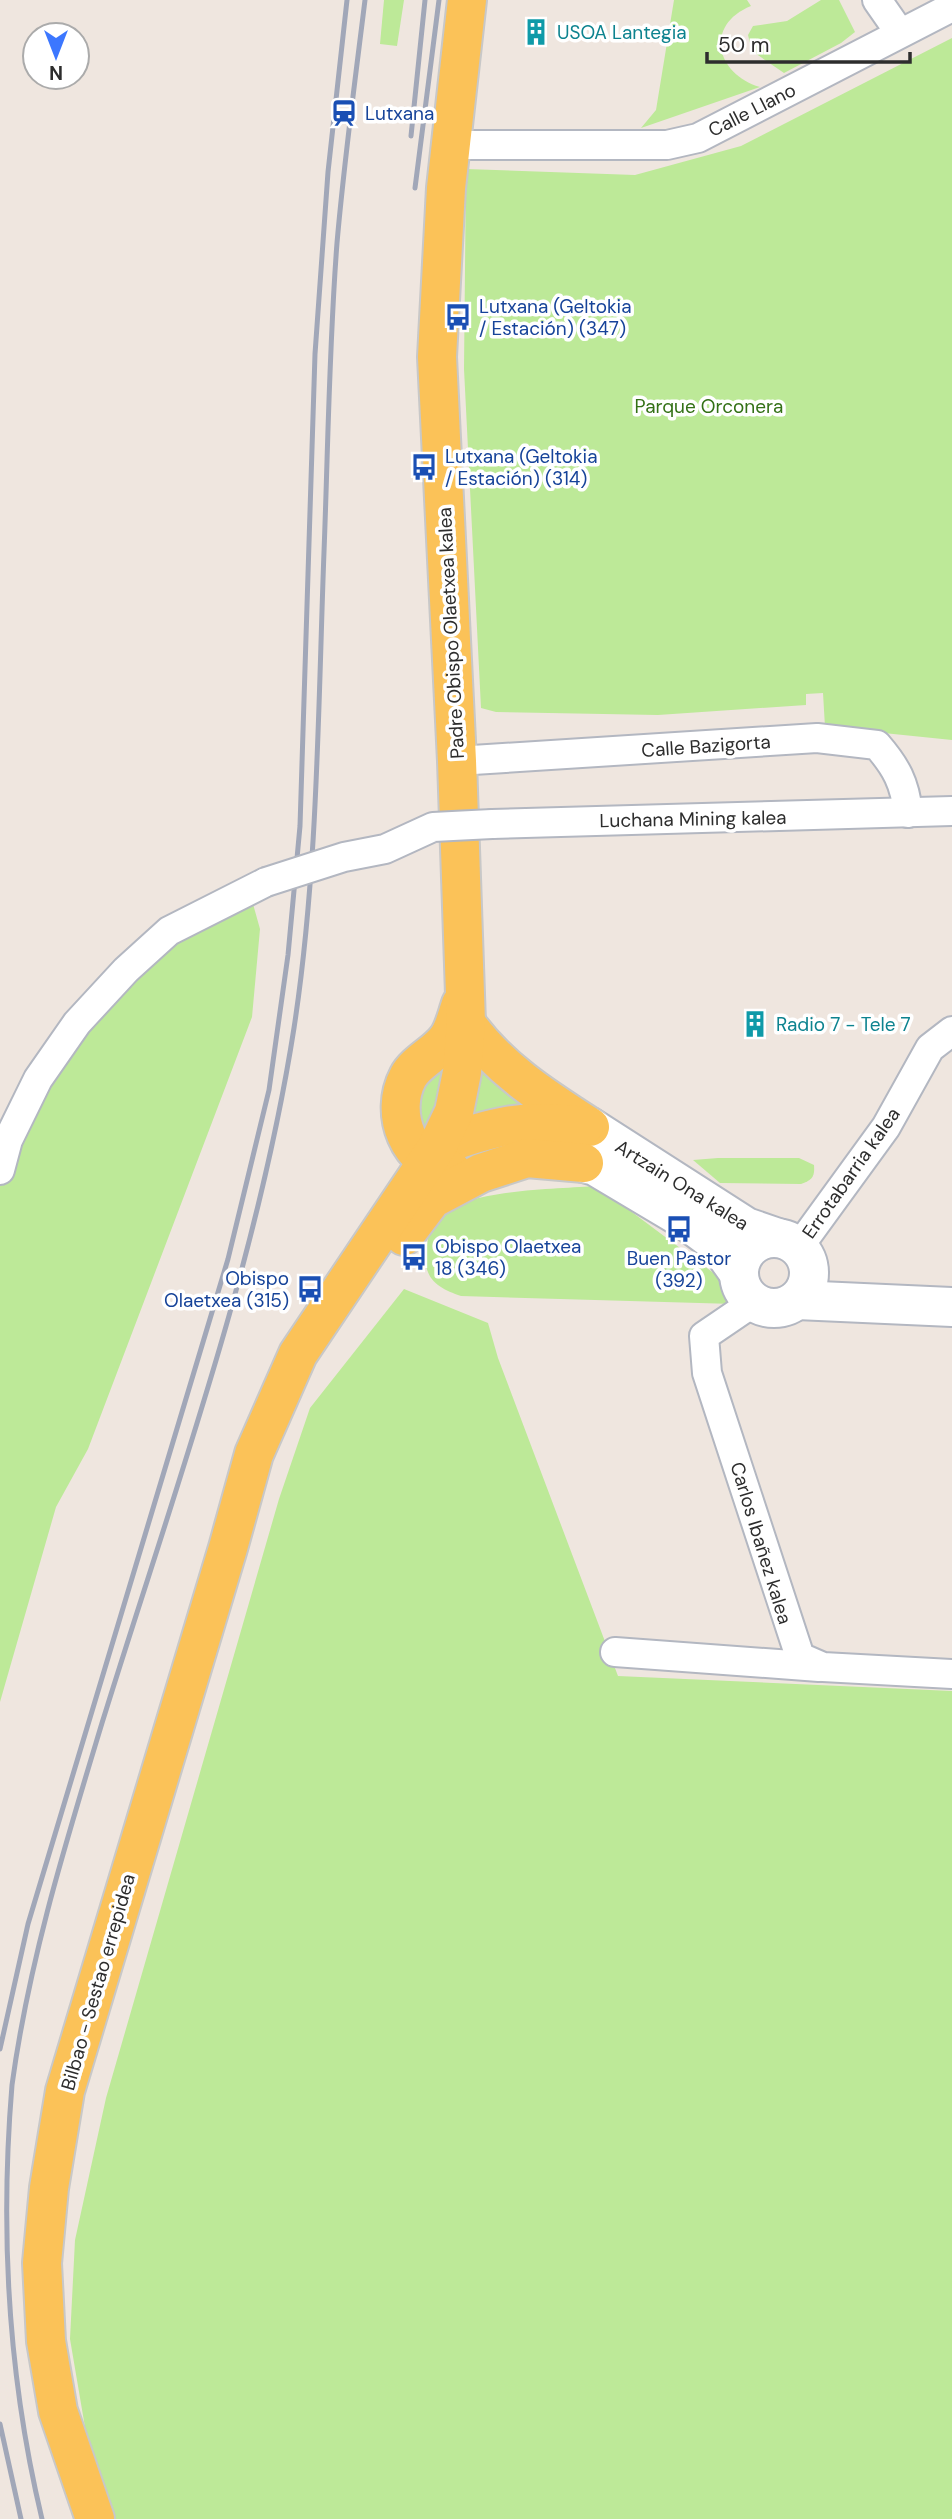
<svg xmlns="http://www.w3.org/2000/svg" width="952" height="2519" font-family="'DM Sans',sans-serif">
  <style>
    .green { fill: #bde998 }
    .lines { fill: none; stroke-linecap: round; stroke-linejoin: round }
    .street-casing { stroke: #b3b7c1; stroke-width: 32 }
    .secondary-casing { stroke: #b3b7c1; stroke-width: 42 }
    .primary-casing { stroke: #c8c8c8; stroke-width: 42 }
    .street { stroke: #fff; stroke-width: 28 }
    .secondary { stroke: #fff; stroke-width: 38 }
    .primary { stroke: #fbc258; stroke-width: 38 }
    .rail { stroke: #a1a7b8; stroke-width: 5 }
    .street-bridge-casing { stroke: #b3b7c1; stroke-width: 32; stroke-linecap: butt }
    .street-bridge { stroke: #fff; stroke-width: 28 }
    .labels { text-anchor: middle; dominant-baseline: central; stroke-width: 7; stroke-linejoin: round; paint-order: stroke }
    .culture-label { font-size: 19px; fill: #0d838f; stroke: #fff; text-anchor: start }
    .street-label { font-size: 19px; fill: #2d2d2d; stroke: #fff }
    .transit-label { font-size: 19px; fill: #164399; stroke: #fff; text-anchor: start }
    .park-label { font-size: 19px; fill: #337116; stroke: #fff }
  </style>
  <rect width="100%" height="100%" fill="#efe6df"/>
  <g class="green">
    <polygon points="384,0 404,0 397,46 380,44"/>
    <path d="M674 0H747L751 6C704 25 716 74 760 87L641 128 656 110Z"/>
    <polygon points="821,0 839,0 855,32 841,43 784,73 752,51 748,35 753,26 787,21"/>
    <polygon points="952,38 952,740 825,727 823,693 806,694 806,705 658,715 496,712 481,708 464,369 466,169 635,175 741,146"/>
    <polygon points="248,886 260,929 252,1017 88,1449 56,1507 0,1702 0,1171 77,1023"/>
    <polygon points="452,1059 425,1145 415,1117 423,1079"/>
    <polygon points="480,1067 553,1113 472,1121"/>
    <path d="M718 1158H799L814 1165C815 1177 812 1180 801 1184L720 1183 693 1160Z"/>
    <path d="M597 1186 735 1289 734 1304 461 1296C441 1289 424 1281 426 1256 427 1244 428 1229 436 1219 460 1189 558 1189 597 1186Z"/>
    <polygon points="404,1289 488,1323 498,1358 618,1676 952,1691 952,2519 114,2519 110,2510 86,2433 70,2339 75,2240 106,2098 279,1499 310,1408"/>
  </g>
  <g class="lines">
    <defs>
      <g id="street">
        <polyline points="877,0 900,33"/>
        <polyline points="451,145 667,145 698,138 952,7"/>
        <path d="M457 761 817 738 877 745C896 767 905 783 908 813"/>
        <polyline points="492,824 952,811"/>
        <polyline points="0,1170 8,1140 38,1079 77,1023 126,970 169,931 266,882"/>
        <polyline points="798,1248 886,1127 930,1048 952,1031"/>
        <polyline points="754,1302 704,1336 707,1373 800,1657 823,1667 952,1674"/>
        <polyline points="615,1652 819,1667"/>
      </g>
      <g id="secondary">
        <polyline points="590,1127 746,1227 778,1238"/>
        <polyline points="584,1163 595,1166 684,1219 718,1244 738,1272"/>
        <circle cx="774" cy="1273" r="35"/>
        <polyline points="797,1300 952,1307"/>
      </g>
      <g id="primary">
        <path d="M466 1023C498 1068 543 1097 590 1127"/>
        <path d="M437 1147C492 1126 525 1118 584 1126"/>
        <path d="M451 1170C408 1165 389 1113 408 1077 416 1062 437 1053 447 1039 454 1030 457 1015 461 1004"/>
        <polyline points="404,1236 432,1199 481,1173 527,1158 584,1163"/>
        <polyline points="95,2519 58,2411 46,2341 42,2263 49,2188 65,2091 228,1548 254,1454 298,1354 437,1147 454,1112 462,1072 466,1023 457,761 437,357 446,188 467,0"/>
      </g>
    </defs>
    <use href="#street" class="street-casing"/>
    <use href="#secondary" class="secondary-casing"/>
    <use href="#primary" class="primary-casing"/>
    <use href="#street" class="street"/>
    <use href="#secondary" class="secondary"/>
    <use href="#primary" class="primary"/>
    <g class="rail">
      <polyline points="411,136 425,0"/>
      <polyline points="415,188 439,0"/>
      <polyline points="0,2049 28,1924 228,1259 269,1090 288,955 300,826 315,354 328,172 347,0"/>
      <polyline points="0,2424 21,2519"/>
      <path d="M42 2519C8 2377 0 2230 12 2085 29 1960 66 1842 102 1723 173 1494 257 1265 294 1028 318 871 318 710 324 552 328 449 329 346 337 243 344 162 355 81 365 0"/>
    </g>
    <defs>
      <polyline id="street-bridge" points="266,882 344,857 385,849 433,827 492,824"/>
    </defs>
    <use href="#street-bridge" class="street-bridge-casing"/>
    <use href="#street-bridge" class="street-bridge"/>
  </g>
  <defs>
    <symbol id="building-bare" viewBox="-9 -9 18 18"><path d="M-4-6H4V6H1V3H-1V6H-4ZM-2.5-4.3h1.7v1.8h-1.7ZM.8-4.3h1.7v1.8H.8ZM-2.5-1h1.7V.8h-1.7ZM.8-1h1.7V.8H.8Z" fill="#0f9aa8" stroke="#fff" stroke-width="2.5" paint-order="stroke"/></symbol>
    <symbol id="station-bare" viewBox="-9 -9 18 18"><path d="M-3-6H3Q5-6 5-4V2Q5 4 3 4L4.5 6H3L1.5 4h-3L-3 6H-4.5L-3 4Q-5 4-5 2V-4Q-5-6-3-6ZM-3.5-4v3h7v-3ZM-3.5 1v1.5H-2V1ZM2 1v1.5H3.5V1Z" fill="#1a4fb4" stroke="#fff" stroke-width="2.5" paint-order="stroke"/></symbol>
    <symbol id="bus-bare" viewBox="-9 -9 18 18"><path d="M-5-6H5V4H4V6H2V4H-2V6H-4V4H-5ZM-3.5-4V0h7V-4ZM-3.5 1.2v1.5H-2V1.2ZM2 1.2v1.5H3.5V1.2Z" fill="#1a4fb4" stroke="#fff" stroke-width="2.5" paint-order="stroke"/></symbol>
  </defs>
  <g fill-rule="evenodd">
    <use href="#building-bare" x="517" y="13" width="38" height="38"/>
    <use href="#station-bare" x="325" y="94" width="38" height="38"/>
    <use href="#bus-bare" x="439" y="298" width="38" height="38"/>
    <use href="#bus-bare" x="405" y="448" width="38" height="38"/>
    <use href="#building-bare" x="736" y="1005" width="38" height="38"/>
    <use href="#bus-bare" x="660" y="1210" width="38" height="38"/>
    <use href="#bus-bare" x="395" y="1238" width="38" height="38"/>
    <use href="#bus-bare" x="291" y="1270" width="38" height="38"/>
  </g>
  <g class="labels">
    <g class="culture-label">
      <text x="557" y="32">USOA Lantegia</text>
      <text x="776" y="1024">Radio 7 - Tele 7</text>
    </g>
    <g class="street-label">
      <text transform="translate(752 110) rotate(-27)">Calle Llano</text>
      <text transform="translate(451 633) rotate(-93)">Padre Obispo Olaetxea kalea</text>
      <text transform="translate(706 746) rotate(-4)">Calle Bazigorta</text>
      <text transform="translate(693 819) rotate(-1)">Luchana Mining kalea</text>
      <text transform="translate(851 1173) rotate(-55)">Errotabarria kalea</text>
      <text transform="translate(682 1185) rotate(32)">Artzain Ona kalea</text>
      <text transform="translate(761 1543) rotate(73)">Carlos Ibañez kalea</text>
      <text transform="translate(98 1982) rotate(-74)">Bilbao - Sestao errepidea</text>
    </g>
    <g class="transit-label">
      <text x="365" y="113">Lutxana</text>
      <text x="479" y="306">Lutxana (Geltokia<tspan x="479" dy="22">/ Estación) (347)</tspan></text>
      <text x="445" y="456">Lutxana (Geltokia<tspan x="445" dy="22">/ Estación) (314)</tspan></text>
      <text x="435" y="1246">Obispo Olaetxea<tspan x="435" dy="22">18 (346)</tspan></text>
      <text x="679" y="1258" text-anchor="middle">Buen Pastor<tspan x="679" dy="22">(392)</tspan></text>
      <text x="289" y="1278" text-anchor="end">Obispo<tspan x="289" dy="22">Olaetxea (315)</tspan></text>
    </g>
    <g class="park-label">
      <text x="709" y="406">Parque Orconera</text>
    </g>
  </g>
  <g transform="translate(56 56) rotate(180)"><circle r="33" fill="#ffffff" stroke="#ababab" stroke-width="2"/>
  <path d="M0-5L12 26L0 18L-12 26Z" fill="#3c77ff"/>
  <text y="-10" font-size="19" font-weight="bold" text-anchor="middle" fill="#2d2d2d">N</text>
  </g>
  <path d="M707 52v10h203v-10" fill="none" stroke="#2d2d2d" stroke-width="3.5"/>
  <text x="718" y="52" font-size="21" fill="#2d2d2d" stroke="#ffffff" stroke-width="5" paint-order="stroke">50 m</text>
</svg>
